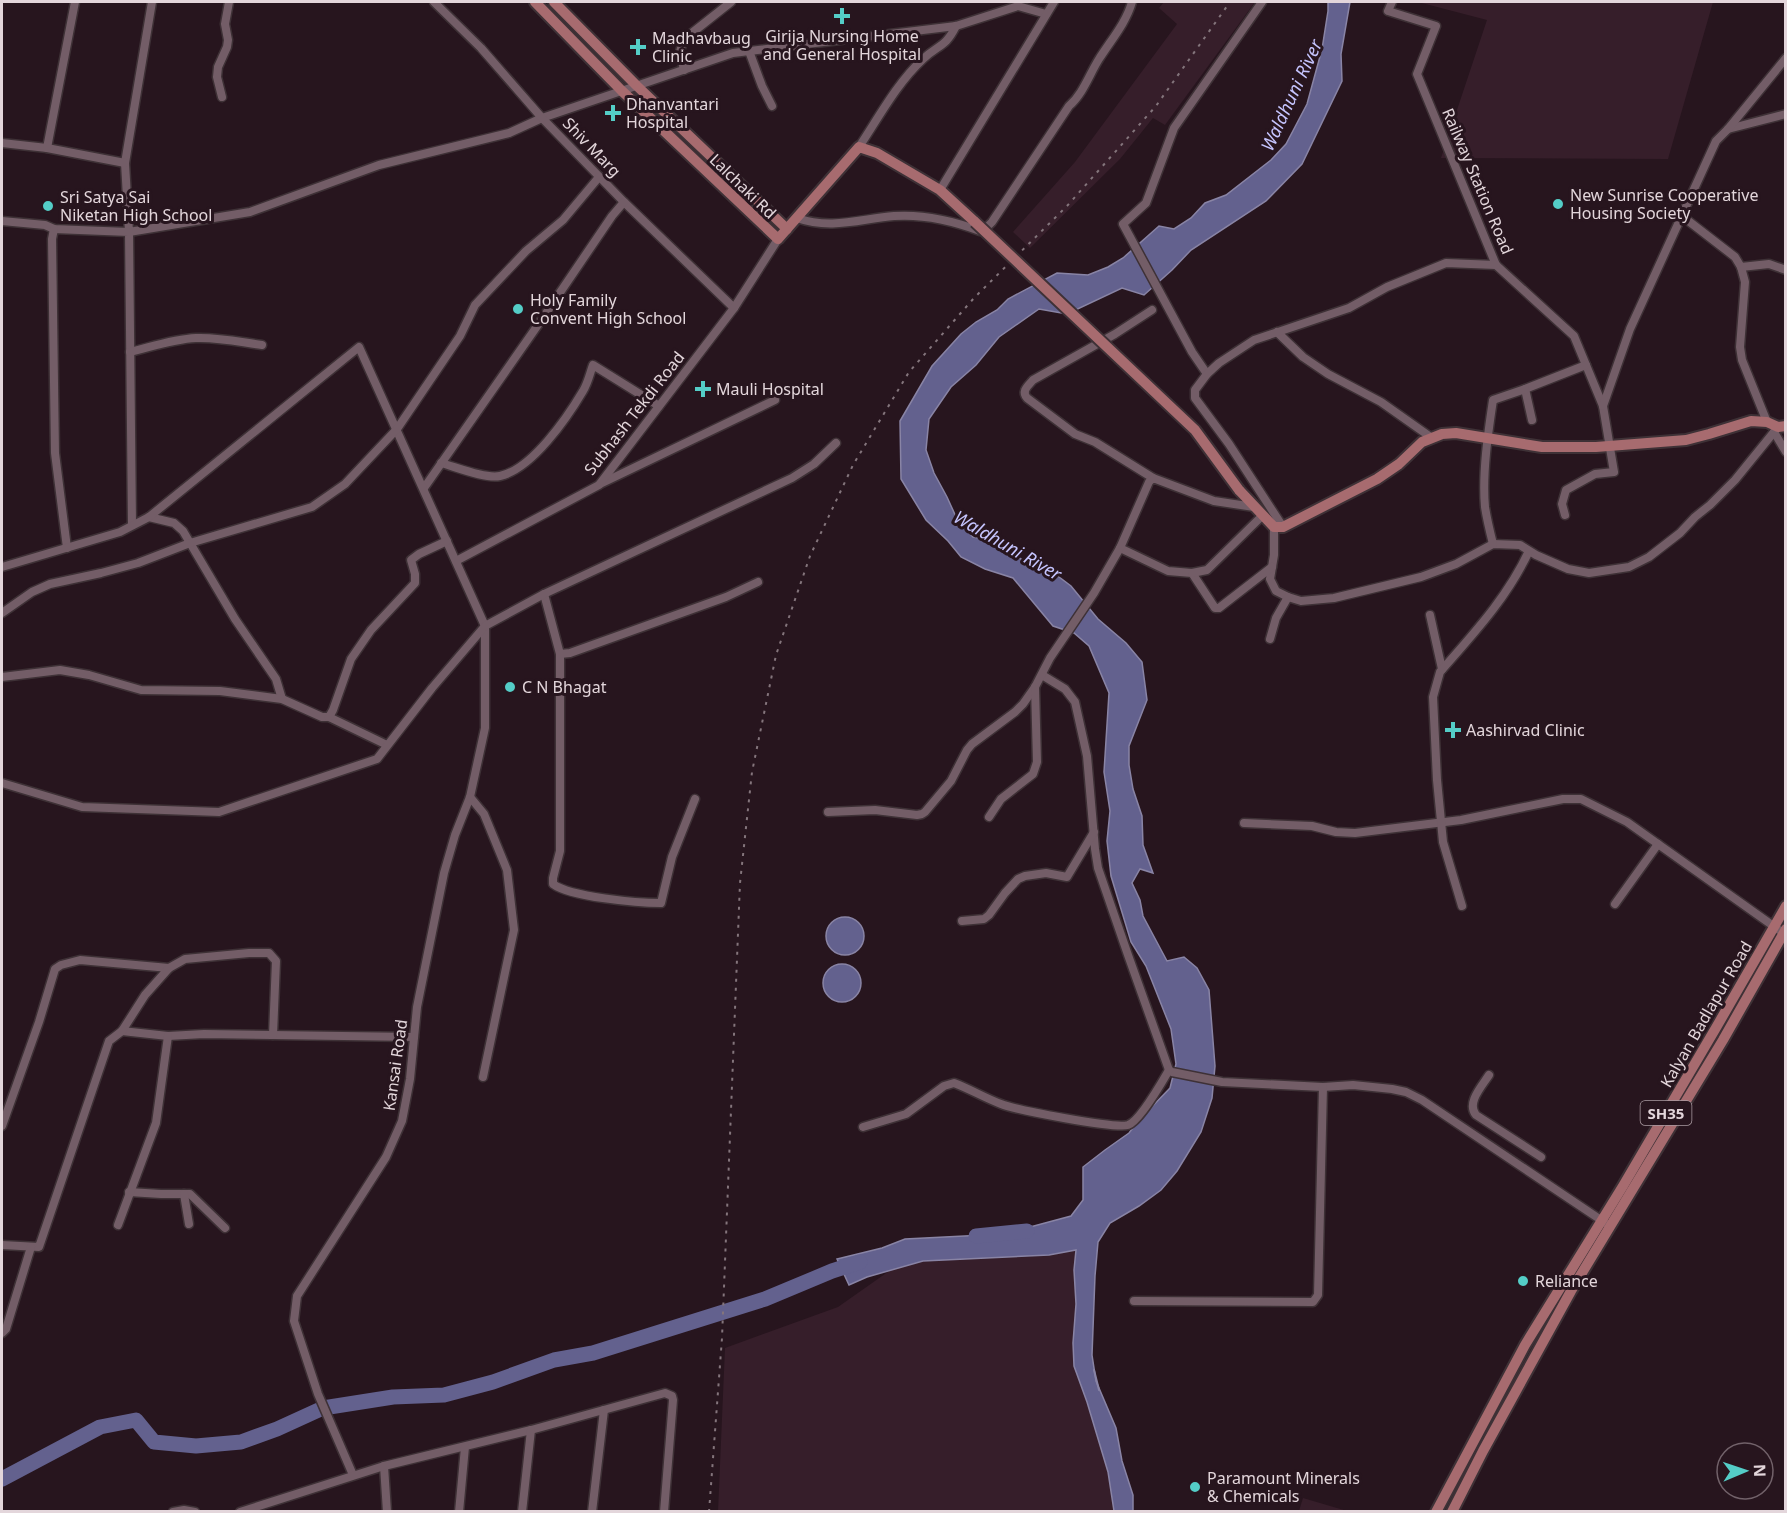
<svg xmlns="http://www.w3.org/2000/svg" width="1787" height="1513" font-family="'Noto Sans',sans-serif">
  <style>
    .built { fill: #361e2a }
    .water { fill: #63618e; stroke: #8984a5; stroke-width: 1.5 }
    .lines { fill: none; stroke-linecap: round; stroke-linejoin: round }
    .stream { stroke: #8984a5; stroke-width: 2 }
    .river { stroke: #63618e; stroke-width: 15 }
    .minor-casing { stroke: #3e3136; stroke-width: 11 }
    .major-casing { stroke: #3e3136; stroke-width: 14 }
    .minor { stroke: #735d67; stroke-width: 8 }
    .major { stroke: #a76b6f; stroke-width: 10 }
    .rail { stroke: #84757c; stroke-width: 2; stroke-dasharray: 3 6; stroke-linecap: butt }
    .major-bridge-casing { stroke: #3e3136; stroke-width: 14; stroke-linecap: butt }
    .major-bridge { stroke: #a76b6f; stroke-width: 10 }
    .poi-dot { fill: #54cdc7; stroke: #27151e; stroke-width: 2 }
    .labels { text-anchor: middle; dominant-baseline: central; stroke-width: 6; stroke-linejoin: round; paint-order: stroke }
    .shield { fill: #27151e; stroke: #ab9ca2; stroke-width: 1.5 }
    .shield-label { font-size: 15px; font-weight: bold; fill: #e3d6db }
    .poi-label { font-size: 16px; fill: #e3d6db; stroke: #27151e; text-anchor: start }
    .street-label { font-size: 16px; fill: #e3d6db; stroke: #27151e }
    .water-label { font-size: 18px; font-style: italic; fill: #c5c4fe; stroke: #27151e }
  </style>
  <rect width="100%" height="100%" fill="#27151e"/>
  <g class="built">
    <polygon points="1164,2 1255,2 1165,125 1153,118 1120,159 1030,248 1013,232 1075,162 1177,24 1159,8"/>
    <polygon points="1418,2 1713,2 1668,159 1441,158 1487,20"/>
    <polygon points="1077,1250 1074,1270 1076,1304 1073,1343 1074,1366 1087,1402 1108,1472 1114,1511 718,1512 725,1348 838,1307 892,1269 923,1261 942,1259 1049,1255"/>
    <polygon points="1303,1498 1347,1511 1299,1511"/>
  </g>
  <g class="water">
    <polygon points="1328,2 1350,2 1341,54 1342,81 1302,164 1266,201 1191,250 1172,270 1144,295 1122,288 1067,314 1039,309 999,337 976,365 951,387 929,419 926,450 934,473 947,497 957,519 973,537 990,540 1021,559 1051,571 1071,586 1098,619 1126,643 1142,662 1147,700 1129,746 1129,765 1133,789 1142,816 1143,845 1153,873 1140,869 1132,883 1140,900 1143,916 1167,961 1184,957 1197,968 1209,990 1215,1066 1212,1098 1201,1132 1177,1171 1161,1190 1139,1206 1110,1223 1098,1242 1095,1276 1092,1355 1096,1381 1116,1428 1122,1461 1133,1495 1133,1511 1114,1511 1108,1472 1087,1402 1074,1366 1073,1343 1076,1304 1074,1270 1076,1250 1049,1255 923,1261 867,1277 849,1285 837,1259 882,1248 905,1239 1004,1234 1071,1216 1083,1200 1083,1167 1105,1150 1129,1133 1139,1120 1170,1088 1176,1064 1171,1029 1146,966 1131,942 1111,876 1107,841 1110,811 1104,772 1109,693 1089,646 1074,633 1053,626 1013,578 985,569 961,557 948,541 926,520 901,479 900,421 932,366 961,334 976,322 997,310 1008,299 1057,273 1088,275 1108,267 1123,258 1159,226 1174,229 1191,218 1205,203 1226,195 1271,160 1286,144 1307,104 1322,49 1328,11"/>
    <circle cx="845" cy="936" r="19"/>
    <circle cx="842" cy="983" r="19"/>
  </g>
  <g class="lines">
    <polyline class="stream" points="1094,1370 1099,1390"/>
    <g class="river">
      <polyline points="976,1236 1027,1231"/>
      <polyline points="2,1479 100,1427 136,1420 154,1442 196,1446 241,1442 277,1429 323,1408 393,1397 444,1395 493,1382 554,1360 593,1353 765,1299 832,1271 860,1262"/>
    </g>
    <defs>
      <g id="minor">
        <polyline points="152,2 125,163 129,232 250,212 379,165 509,133 542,118 733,53 956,26 1018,6 1046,14"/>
        <polyline points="434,2 481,48 542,118 624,202 734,308"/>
        <polyline points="1392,2 1388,11 1436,26 1417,74 1496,265 1574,336 1603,406 1614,472 1595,474 1566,490 1562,504 1565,515"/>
        <polyline points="749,51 762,86 772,106"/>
        <polyline points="684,70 680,52 683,40 731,2"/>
        <polyline points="222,97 217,77 218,67 227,47 228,40 225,24 229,2"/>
        <polyline points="1728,129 1786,114"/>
        <polyline points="2,143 47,148 125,163"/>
        <path d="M859 147C879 117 897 83 923 59 939 44 945 48 956 26"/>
        <polyline points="47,148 75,2"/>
        <polyline points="940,190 1054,2"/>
        <polyline points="1682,216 1735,257 1741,267 1745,282 1740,347 1742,360 1767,422"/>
        <path d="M797 218C831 230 860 219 894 216 924 214 951 220 980 231L987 227 992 222 1069 106C1083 94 1089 75 1099 59 1111 40 1126 23 1132 2"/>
        <polyline points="2,221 45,225 54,229 129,232 132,525"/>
        <polyline points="54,229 52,239 55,453 67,548"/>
        <polyline points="1741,267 1769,264 1786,270"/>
        <path d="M1152 310 1115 334 1033 380C1028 386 1021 391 1027 398L1075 434 1095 442 1153 478"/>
        <polyline points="1277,332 1303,357 1328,374 1381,402 1432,438"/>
        <path d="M130 352C151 347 173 339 196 338 218 337 240 342 262 345"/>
        <polyline points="1207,374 1192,352 1123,224 1146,203 1174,128 1262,2"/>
        <polyline points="1603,406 1630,329 1716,141 1728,129 1786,58"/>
        <polyline points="1532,420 1525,389 1586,365"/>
        <polyline points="1774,432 1786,452"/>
        <path d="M441 463C456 467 485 479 500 476 532 469 567 418 583 391 588 383 590 373 593 365L659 406"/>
        <polyline points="600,484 775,400"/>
        <polyline points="424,488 540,322 612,216 624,202"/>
        <polyline points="149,517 174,523 183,531 235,619 276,679 282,699"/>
        <polyline points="1274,527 1274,555 1270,579 1276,591 1288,597 1301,601 1334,598 1421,577 1456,564 1493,544 1520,545 1536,555 1568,569 1589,573 1629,567 1649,557 1680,533 1695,517 1710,505 1735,480 1778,427"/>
        <polyline points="1283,527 1229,444 1195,398 1195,390 1207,374 1219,363 1254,340 1349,308 1387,287 1446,263 1496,265"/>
        <path d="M1493 544C1490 532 1487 520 1485 507 1482 474 1488 433 1493 400L1525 389"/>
        <polyline points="1120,548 1168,571 1192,573 1215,608 1219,608 1272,567"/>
        <polyline points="456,561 599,485 734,308 778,239"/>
        <polyline points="2,567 120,532 149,517 359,347 485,626 485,728 470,797 455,835 444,873 417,1007 410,1079 402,1121 386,1157 297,1296 294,1321 318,1394 353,1475"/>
        <polyline points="1192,573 1207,570 1262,516"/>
        <path d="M544 594 560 654V851L553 878V884C570 897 638 903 661 903L672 857 695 799"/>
        <polyline points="2,613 32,592 50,584 101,573 138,563 190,543 312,507 345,484 397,429 460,336 475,305 526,251 563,220 599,177"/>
        <polyline points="1430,615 1442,669"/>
        <polyline points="1270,639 1276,618 1288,597"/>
        <polyline points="560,654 570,653 726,597 758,582"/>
        <polyline points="1042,675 1065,689 1075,702 1087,756 1095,849 1098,868 1128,955 1169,1070 1172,1072 1222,1082 1323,1087 1353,1085 1392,1089 1406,1092 1422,1100 1607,1224"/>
        <polyline points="2,677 60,670 89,675 141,690 220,691 282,699 322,717 329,717 387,745"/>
        <polyline points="329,717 333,710 351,659 371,630 415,583 415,574 411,560 419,554 447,541"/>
        <polyline points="2,783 82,807 219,812 377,759 432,688 485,626 544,594 792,478 814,464 836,443"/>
        <polyline points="470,797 484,814 507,870 514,930 483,1077"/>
        <polyline points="828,812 875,810 917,815 922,814 925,812 951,781 967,750 972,744 1015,712 1023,704 1035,687 1050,658 1094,593 1120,548 1149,482 1153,478 1214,501 1254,507"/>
        <polyline points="989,817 1001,799 1033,774 1037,762 1035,687"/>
        <polyline points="1244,823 1312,826 1336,832 1355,833 1461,820 1563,799 1581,799 1627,822 1779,930"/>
        <polyline points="1615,904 1658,844"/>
        <path d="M1462 906 1443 842 1437 780 1433 697 1440 672C1474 633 1507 598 1529 551"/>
        <polyline points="962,921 984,919 989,915 1005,893 1018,879 1025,876 1046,873 1067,877 1094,832"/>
        <polyline points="122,1031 168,1036 204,1034 414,1037"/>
        <path d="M1489 1075C1482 1086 1466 1103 1476 1115L1541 1157"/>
        <polyline points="2,1126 39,1022 55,969 61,965 80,960 169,968"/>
        <path d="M863 1127 906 1114 944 1086 954 1083C970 1089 985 1098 1001 1104 1016 1110 1115 1129 1128 1125 1140 1121 1162 1082 1169 1070"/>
        <polyline points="129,1192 161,1194 190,1194 225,1228"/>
        <polyline points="184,1194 189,1224"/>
        <polyline points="118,1225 156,1123 168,1036"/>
        <polyline points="2,1245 39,1247 109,1041 122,1031 145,995 169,968 185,959 249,953 269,953 276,961 273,1035"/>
        <polyline points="1134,1301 1313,1302 1318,1295 1323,1087"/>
        <polyline points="2,1333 6,1329 31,1247"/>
        <polyline points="384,1466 387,1512"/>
        <polyline points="173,1512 184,1510 195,1512"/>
        <polyline points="240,1512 384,1466 531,1430 665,1393 672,1396 673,1400 664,1512"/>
        <polyline points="459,1512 465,1447"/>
        <polyline points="522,1512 531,1430"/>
        <polyline points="592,1512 604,1410"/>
      </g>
      <g id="major">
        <polyline points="535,2 622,91 778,239 859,147 877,153 940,190 975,222"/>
        <polyline points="554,2 637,86 787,229"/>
        <polyline points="1239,490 1274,527 1283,527 1377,479 1399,464 1422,442 1442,434 1456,433 1542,447 1596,447 1686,440 1709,434 1751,421 1767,422 1778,427 1786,426"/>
        <polyline points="1436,1512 1525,1345 1623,1186 1717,1026 1786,906"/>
        <polyline points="1452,1512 1483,1451 1571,1291 1723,1040 1786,929"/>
      </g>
    </defs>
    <use href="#minor" class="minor-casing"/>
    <use href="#major" class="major-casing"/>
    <use href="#minor" class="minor"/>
    <use href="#major" class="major"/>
    <polyline class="rail" points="709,1512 722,1338 740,883 752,772 776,655 810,556 853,465 909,372 974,298 1067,206 1156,106 1230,2"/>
    <defs>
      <polyline id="major-bridge" points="975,222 1195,430 1239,490"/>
    </defs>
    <use href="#major-bridge" class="major-bridge-casing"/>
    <use href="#major-bridge" class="major-bridge"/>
  </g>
  <g class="poi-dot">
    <path d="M839 7h6v6h6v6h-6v6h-6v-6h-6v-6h6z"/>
    <path d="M635 38h6v6h6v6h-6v6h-6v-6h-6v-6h6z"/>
    <path d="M610 104h6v6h6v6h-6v6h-6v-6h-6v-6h6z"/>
    <circle cx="1558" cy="204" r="6"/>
    <circle cx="48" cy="206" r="6"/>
    <circle cx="518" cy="309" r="6"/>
    <path d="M700 380h6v6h6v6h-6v6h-6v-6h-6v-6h6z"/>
    <circle cx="510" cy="687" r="6"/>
    <path d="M1450 721h6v6h6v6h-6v6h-6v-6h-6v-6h6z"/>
    <circle cx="1523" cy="1281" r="6"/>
    <circle cx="1195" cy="1487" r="6"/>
  </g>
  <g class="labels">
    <rect class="shield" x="1640.5" y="1101" width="51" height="24" rx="4.5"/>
    <g class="shield-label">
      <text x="1666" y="1113">SH35</text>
    </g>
    <g class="poi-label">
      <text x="842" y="36" text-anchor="middle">Girija Nursing Home<tspan x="842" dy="18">and General Hospital</tspan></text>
      <text x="652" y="38">Madhavbaug<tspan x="652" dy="18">Clinic</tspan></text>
      <text x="626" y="104">Dhanvantari<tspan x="626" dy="18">Hospital</tspan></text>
      <text x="1570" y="195">New Sunrise Cooperative<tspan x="1570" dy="18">Housing Society</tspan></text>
      <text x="60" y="197">Sri Satya Sai<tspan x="60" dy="18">Niketan High School</tspan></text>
      <text x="530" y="300">Holy Family<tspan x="530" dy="18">Convent High School</tspan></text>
      <text x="716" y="389">Mauli Hospital</text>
      <text x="522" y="687">C N Bhagat</text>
      <text x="1466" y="730">Aashirvad Clinic</text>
      <text x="1535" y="1281">Reliance</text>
      <text x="1207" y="1478">Paramount Minerals<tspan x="1207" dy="18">&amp; Chemicals</tspan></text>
    </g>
    <g class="street-label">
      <text transform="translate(592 147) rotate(46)">Shiv Marg</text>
      <text transform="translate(1478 181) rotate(67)">Railway Station Road</text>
      <text transform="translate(743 186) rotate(44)">Lalchaki Rd</text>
      <text transform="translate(634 413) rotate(-52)">Subhash Tekdi Road</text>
      <text transform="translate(1706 1014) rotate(-60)">Kalyan Badlapur Road</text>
      <text transform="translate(395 1065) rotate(-82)">Kansai Road</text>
    </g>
    <g class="water-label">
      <text transform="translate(1291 95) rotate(-65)">Waldhuni River</text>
      <text transform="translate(1008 545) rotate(30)">Waldhuni River</text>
    </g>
  </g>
  <rect width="1787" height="1513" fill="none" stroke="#e3d6db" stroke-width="6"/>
  <g transform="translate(1745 1471) rotate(88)"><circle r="28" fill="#27151e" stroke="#72626a" stroke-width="1.5"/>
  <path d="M0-4.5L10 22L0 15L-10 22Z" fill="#54cdc7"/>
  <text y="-9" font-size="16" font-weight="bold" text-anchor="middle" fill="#e3d6db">N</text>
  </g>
</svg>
